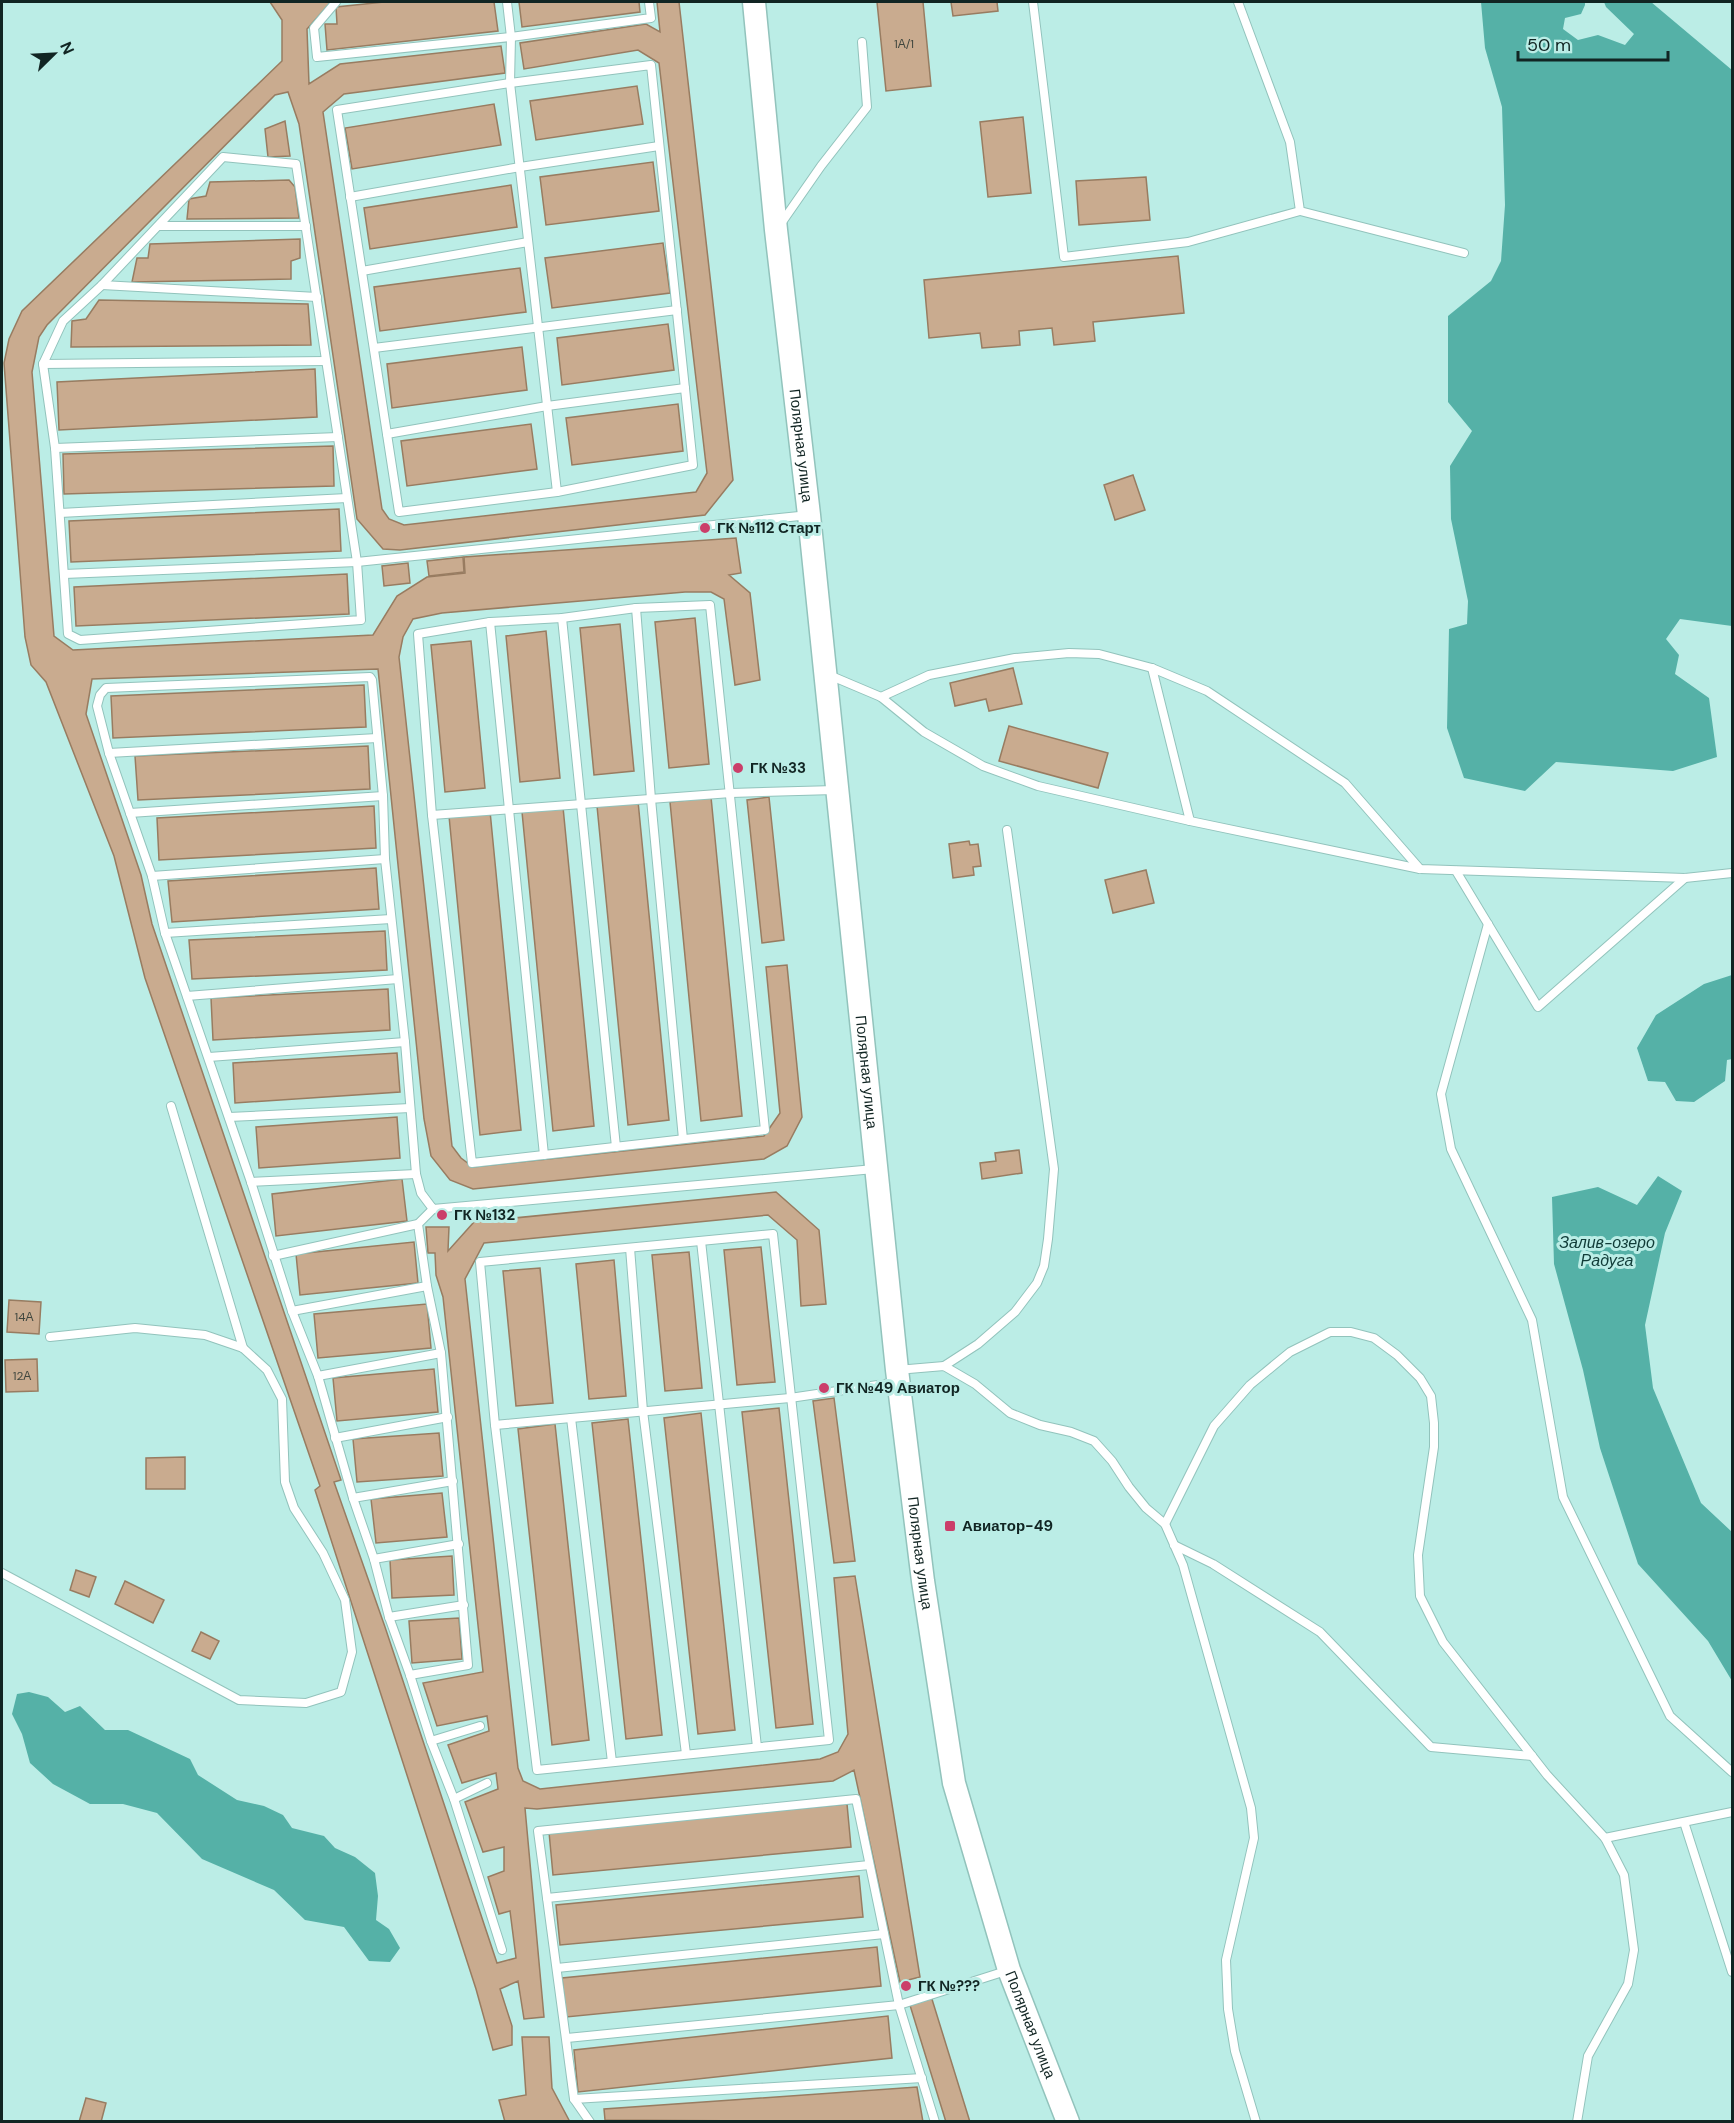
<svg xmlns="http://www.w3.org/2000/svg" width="1734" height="2123" font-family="'DM Sans',sans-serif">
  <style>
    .water { fill: #55b1a7 }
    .building { fill: #c9ab8f; stroke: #987c61; stroke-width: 1.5 }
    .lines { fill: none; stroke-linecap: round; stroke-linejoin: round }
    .lane-casing { stroke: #92c3bc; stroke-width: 10 }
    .secondary-casing { stroke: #92c3bc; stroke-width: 25 }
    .lane { stroke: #fff; stroke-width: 8 }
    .secondary { stroke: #fff; stroke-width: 22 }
    .poi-dot { fill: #cb3e6a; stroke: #bbede6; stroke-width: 2 }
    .labels { text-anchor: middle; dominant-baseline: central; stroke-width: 6; stroke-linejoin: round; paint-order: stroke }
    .number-label { font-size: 12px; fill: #3f463e }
    .street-label { font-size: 15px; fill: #112523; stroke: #bbede6 }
    .poi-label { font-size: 15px; font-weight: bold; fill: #112523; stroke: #bbede6; text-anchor: start }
    .water-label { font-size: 16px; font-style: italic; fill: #113c38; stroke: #bbede6 }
  </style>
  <rect width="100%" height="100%" fill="#bbede6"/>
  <g class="water">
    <polygon points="1481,2 1585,2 1585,5 1581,14 1565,18 1563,29 1578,40 1598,35 1625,45 1634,34 1606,7 1604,2 1651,2 1732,70 1732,626 1680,619 1666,639 1679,655 1675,674 1709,698 1717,757 1673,771 1556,762 1525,791 1464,778 1447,728 1449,629 1467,624 1468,601 1451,519 1450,466 1472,431 1448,402 1448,316 1491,281 1501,261 1505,205 1502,107 1485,48"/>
    <polygon points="1732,975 1732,1059 1727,1060 1725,1081 1694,1102 1676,1101 1665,1082 1648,1081 1637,1048 1656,1015 1704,984"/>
    <polygon points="1658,1176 1682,1191 1665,1233 1645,1325 1653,1388 1701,1503 1732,1532 1732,1681 1708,1641 1638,1564 1600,1448 1583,1370 1554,1264 1552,1197 1598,1187 1637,1205"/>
    <polygon points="29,1692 48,1697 65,1712 80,1706 105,1730 128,1730 190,1759 198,1775 237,1800 264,1806 283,1815 292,1828 324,1836 335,1848 355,1857 375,1873 378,1896 376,1920 389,1929 400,1948 390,1962 369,1961 344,1927 305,1920 274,1890 202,1859 157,1813 123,1804 90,1804 53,1784 30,1763 22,1734 12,1714 17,1694"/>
  </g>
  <g class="building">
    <polygon points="270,2 331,2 307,29 309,84 340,64 501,46 505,73 344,94 323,112 382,509 389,519 404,525 696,492 707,473 659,63 638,50 524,69 520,43 646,24 660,32 657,2 679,2 733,480 705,515 400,550 383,549 357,519 299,124 288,92 275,95 47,325 39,337 32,372 54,636 73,650 373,635 397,596 427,577 465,573 464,557 736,538 741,573 729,575 750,593 760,680 735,685 724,599 711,592 685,592 442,613 413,619 403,637 399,657 452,1146 461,1158 473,1167 764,1136 780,1113 766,967 787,965 802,1117 787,1146 764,1159 473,1189 450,1180 431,1156 424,1119 378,669 92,679 86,714 141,875 152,924 341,1480 334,1482 385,1627 497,1963 516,1958 510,1911 499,1914 488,1877 504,1871 504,1847 483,1852 465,1802 498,1789 496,1773 462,1783 448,1745 489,1731 487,1716 437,1726 423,1683 483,1672 443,1297 436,1275 435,1253 428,1253 426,1227 449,1227 448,1251 474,1222 776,1192 819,1230 826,1304 801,1306 797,1240 768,1215 484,1243 465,1279 518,1768 523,1781 540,1789 820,1759 838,1752 848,1734 834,1578 855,1576 920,1977 900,1982 854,1770 833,1781 537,1809 525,1808 544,2017 524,2019 518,1981 500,1989 512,2026 512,2045 493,2050 476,1989 315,1490 320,1486 145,978 114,856 46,682 31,665 25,637 4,363 9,339 22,311 282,61 282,20"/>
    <polygon points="384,2 494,2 498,31 327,50 325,24 337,24 336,7"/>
    <polygon points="519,2 639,2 640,12 522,27"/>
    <polygon points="877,2 923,2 931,86 886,91"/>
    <polygon points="951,2 997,2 998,11 953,16"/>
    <polygon points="637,86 643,124 536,140 530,101"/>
    <polygon points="494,104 501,145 352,169 345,128"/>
    <polygon points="1023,117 1031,193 988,197 980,122"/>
    <polygon points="285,121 290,156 268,157 265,129"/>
    <polygon points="653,162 659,211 546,225 540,177"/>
    <polygon points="1146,177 1150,220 1079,225 1076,181"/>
    <polygon points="289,180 295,187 299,218 187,219 189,199 206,196 210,182"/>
    <polygon points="511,185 517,227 370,249 364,208"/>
    <polygon points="300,239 300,258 291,261 291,279 132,282 137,258 148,258 150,244"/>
    <polygon points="663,243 670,293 552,308 545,258"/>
    <polygon points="1178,256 1184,313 1093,322 1095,341 1054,345 1052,328 1019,331 1020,345 982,348 980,333 929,338 924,280"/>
    <polygon points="520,268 526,312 380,331 374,287"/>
    <polygon points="99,300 308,304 311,345 71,347 72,321 86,319"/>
    <polygon points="668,324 674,370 562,385 557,338"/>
    <polygon points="522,347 527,390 392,408 387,364"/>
    <polygon points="315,369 317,417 59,430 57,382"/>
    <polygon points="678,404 683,451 572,465 566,418"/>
    <polygon points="531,424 537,469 407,486 401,441"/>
    <polygon points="333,446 334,486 64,494 63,454"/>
    <polygon points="1133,475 1145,510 1115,520 1104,485"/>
    <polygon points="339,509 341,551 71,562 69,521"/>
    <polygon points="463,557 464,572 429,576 427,561"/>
    <polygon points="408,563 410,583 384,586 382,566"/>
    <polygon points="347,574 349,614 76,626 74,587"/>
    <polygon points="695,618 709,764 669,768 655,622"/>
    <polygon points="620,624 634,771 594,775 580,628"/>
    <polygon points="546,631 560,778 520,782 506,636"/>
    <polygon points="471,641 485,788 445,792 431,645"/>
    <polygon points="1013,668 1022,704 989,711 986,699 955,706 950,683"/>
    <polygon points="364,685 366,727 113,738 111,696"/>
    <polygon points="1009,726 1108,753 1098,788 999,761"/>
    <polygon points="368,746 370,789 138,800 135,756"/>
    <polygon points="711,797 742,1116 701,1121 670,802"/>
    <polygon points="769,797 784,940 762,943 747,800"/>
    <polygon points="638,801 669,1120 628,1125 597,806"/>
    <polygon points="374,806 376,848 159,860 157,818"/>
    <polygon points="563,807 594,1126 553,1131 522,812"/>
    <polygon points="490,811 521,1130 480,1135 449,816"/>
    <polygon points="969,841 970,845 978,844 981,866 973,867 974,875 953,878 949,844"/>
    <polygon points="376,868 379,909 172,922 168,881"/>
    <polygon points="1146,870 1154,903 1113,913 1105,880"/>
    <polygon points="385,931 387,970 192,979 189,940"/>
    <polygon points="388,989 390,1030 213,1040 211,998"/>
    <polygon points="397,1053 400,1092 235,1103 233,1063"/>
    <polygon points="397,1117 400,1158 259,1168 256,1127"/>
    <polygon points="1019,1150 1022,1173 982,1179 980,1163 996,1161 995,1153"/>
    <polygon points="402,1179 407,1221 276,1236 272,1194"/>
    <polygon points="414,1242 418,1283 300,1295 296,1254"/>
    <polygon points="761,1247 775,1382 737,1385 724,1250"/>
    <polygon points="689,1252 702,1388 665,1391 652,1255"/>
    <polygon points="614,1260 626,1396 589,1399 576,1264"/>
    <polygon points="540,1268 553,1403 516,1406 503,1271"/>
    <polygon points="9,1300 41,1302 39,1334 7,1332"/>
    <polygon points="427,1304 431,1348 318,1358 314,1314"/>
    <polygon points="37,1359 38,1391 6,1392 5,1360"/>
    <polygon points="434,1369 438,1412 337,1421 333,1378"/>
    <polygon points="834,1398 855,1561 834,1563 813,1401"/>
    <polygon points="779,1408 813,1724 776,1728 742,1412"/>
    <polygon points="701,1413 735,1730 698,1734 664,1418"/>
    <polygon points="628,1419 662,1735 626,1739 592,1423"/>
    <polygon points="555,1424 589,1740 552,1745 518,1429"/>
    <polygon points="439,1433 443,1476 357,1482 353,1439"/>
    <polygon points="185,1457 185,1489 146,1489 146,1458"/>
    <polygon points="442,1493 447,1537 376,1543 371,1499"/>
    <polygon points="452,1556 454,1595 392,1598 390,1560"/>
    <polygon points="76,1570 96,1577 89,1597 70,1590"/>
    <polygon points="125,1581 164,1600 153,1623 115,1604"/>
    <polygon points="459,1618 462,1659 412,1663 409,1621"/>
    <polygon points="201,1632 219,1641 210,1659 192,1651"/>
    <polygon points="847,1804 851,1847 553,1875 549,1832"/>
    <polygon points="859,1876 863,1917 560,1945 556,1905"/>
    <polygon points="877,1947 881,1986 566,2017 562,1978"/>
    <polygon points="931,1996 970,2122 946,2122 909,2002"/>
    <polygon points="888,2016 892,2058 578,2092 574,2050"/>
    <polygon points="522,2037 549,2037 552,2088 570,2122 505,2122 499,2100 526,2095"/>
    <polygon points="917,2087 923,2122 605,2120 604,2109"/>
    <polygon points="86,2098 106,2103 101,2122 79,2122"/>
  </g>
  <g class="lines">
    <defs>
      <g id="lane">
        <polyline points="336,2 314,28 317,57 511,37 651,18 649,2"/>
        <polyline points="507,2 511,37 510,83 557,492"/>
        <polyline points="1033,2 1064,257 1188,242 1300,211"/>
        <polyline points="1238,2 1290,142 1300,211 1464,253"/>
        <polygon points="651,65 693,465 557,492 399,512 337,110 510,83"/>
        <polygon points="223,157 296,164 357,562 361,620 80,640 68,634 55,448 43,364 63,321 102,285"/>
        <polyline points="350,197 520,167 659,146"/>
        <polyline points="780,225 821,166 867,107 862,42"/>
        <polyline points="160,226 306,226"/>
        <polyline points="362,271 528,242"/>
        <polyline points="102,285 317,297"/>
        <polyline points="374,348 677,310"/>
        <polyline points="43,364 326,361"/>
        <polyline points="387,434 547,406 685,388"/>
        <polyline points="55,448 338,437"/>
        <polyline points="60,513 347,498"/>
        <polyline points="64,574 357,562 809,515"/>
        <polygon points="710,605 765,1130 472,1163 432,815 418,634 490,622 562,618 636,608"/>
        <polyline points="636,608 651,799 683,1139"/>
        <polyline points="562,618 616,1147"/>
        <polyline points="490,622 544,1155"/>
        <polyline points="1152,668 1190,821"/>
        <polyline points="829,675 881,697 924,732 983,766 1038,786 1190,821 1420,869 1685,878 1732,873"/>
        <polyline points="881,697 929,675 1015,658 1069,653 1099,654 1152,668 1207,691 1345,783 1420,869"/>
        <polyline points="109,753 377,738"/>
        <polyline points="130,813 383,796"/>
        <polyline points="432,815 731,793 835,790"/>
        <polyline points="1456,871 1538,1007 1685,878"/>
        <polyline points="152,876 385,859"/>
        <polyline points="1488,924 1441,1094 1451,1149 1532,1320 1563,1497 1670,1716 1732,1772"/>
        <polyline points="165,933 391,919"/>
        <polyline points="187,996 398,979"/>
        <polyline points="209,1057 405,1042"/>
        <polyline points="171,1106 243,1348"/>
        <polyline points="229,1117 410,1108"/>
        <polyline points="251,1182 416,1174"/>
        <polygon points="773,1234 829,1740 537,1770 495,1425 480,1262"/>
        <polyline points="701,1241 757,1747"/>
        <polyline points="630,1248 643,1411 686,1754"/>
        <polyline points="273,1256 418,1224"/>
        <polyline points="292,1311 427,1286"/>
        <polyline points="944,1366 978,1344 1015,1312 1037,1283 1044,1266 1048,1239 1054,1169 1007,830"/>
        <polyline points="897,1370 944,1366 975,1384 1010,1413 1040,1425 1071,1432 1094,1441 1112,1461 1129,1487 1146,1508 1165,1524 1183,1565 1251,1808 1254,1838 1226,1960 1228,2009 1235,2051 1256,2122"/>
        <polyline points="318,1376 441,1353"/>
        <polyline points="571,1418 612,1762"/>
        <polyline points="495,1425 790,1398 898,1382"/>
        <polyline points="335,1438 448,1417"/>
        <polyline points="353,1498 453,1481"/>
        <polyline points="1165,1524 1214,1426 1250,1385 1290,1352 1330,1332 1351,1332 1374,1338 1397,1355 1420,1378 1431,1396 1434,1423 1434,1447 1418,1555 1420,1596 1443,1642 1547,1775 1605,1838 1624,1875 1634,1950 1628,1984 1588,2056 1577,2122"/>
        <polyline points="1174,1545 1213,1564 1320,1632 1431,1747 1532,1756"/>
        <polyline points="374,1559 459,1544"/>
        <polyline points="2,1573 239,1700 306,1703 341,1692 352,1652 345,1600 323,1553 294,1508 285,1482 282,1399 267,1370 243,1348 205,1335 135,1328 50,1337"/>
        <polyline points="389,1617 464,1605"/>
        <polyline points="410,1675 468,1665 441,1353 427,1286 418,1224 433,1209"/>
        <polyline points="431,1741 480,1726"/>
        <polyline points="454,1799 487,1783"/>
        <polyline points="1684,1822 1732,1972"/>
        <polyline points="1605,1838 1732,1812"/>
        <polyline points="547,1898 869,1865"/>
        <polyline points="502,1950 454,1799 431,1741 410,1675 389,1617 374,1559 353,1498 318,1376 292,1311 251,1182 165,933 152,876 109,753 97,706 100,695 106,688 370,677 372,680 383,796 385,859 405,1042 416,1174 421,1193 433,1209 874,1169"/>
        <polyline points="557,1968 884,1934"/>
        <polyline points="567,2038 899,2005 1009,1970"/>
        <polyline points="574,2099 922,2078"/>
        <polyline points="590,2122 574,2099 538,1831 856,1799 899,2005 935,2122"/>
      </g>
      <g id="secondary">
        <path id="s1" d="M754 2 776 230 809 515 897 1370 923 1581 954 1783 1009 1970 1068 2122"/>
      </g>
    </defs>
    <use href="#lane" class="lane-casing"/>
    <use href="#secondary" class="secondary-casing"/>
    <use href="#lane" class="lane"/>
    <use href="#secondary" class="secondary"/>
  </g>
  <g class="poi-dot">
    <circle cx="705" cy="528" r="6"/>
    <circle cx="738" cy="768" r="6"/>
    <circle cx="442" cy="1215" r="6"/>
    <circle cx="824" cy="1388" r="6"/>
    <rect x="944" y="1520" width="12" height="12" rx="3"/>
    <circle cx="906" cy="1986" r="6"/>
  </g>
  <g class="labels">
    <g class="number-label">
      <text x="904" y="44">1А/1</text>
      <text x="24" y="1317">14А</text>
      <text x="22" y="1376">12А</text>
    </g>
    <g class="street-label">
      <text stroke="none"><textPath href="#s1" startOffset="446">Полярная улица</textPath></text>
      <text stroke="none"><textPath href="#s1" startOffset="1076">Полярная улица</textPath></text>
      <text stroke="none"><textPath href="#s1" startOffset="1560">Полярная улица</textPath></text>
      <text stroke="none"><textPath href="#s1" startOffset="2046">Полярная улица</textPath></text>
    </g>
    <g class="poi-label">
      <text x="717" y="528">ГК №112 Старт</text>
      <text x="750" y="768">ГК №33</text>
      <text x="454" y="1215">ГК №132</text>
      <text x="836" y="1388">ГК №49 Авиатор</text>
      <text x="962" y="1526">Авиатор-49</text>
      <text x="918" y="1986">ГК №???</text>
    </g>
    <g class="water-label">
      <text x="1607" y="1242">Залив-озеро<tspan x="1607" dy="18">Радуга</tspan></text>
    </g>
  </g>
  <rect width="1734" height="2123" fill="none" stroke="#112523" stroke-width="6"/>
  <g transform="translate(54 54) rotate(66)" stroke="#bbede6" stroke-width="4.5" paint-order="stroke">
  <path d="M0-4.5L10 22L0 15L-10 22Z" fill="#112523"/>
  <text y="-9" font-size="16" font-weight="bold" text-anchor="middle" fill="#112523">N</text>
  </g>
  <path d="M1518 51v9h150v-9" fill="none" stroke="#112523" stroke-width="3"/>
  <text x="1527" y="51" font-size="18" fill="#112523" stroke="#bbede6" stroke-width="4.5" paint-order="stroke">50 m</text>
</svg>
